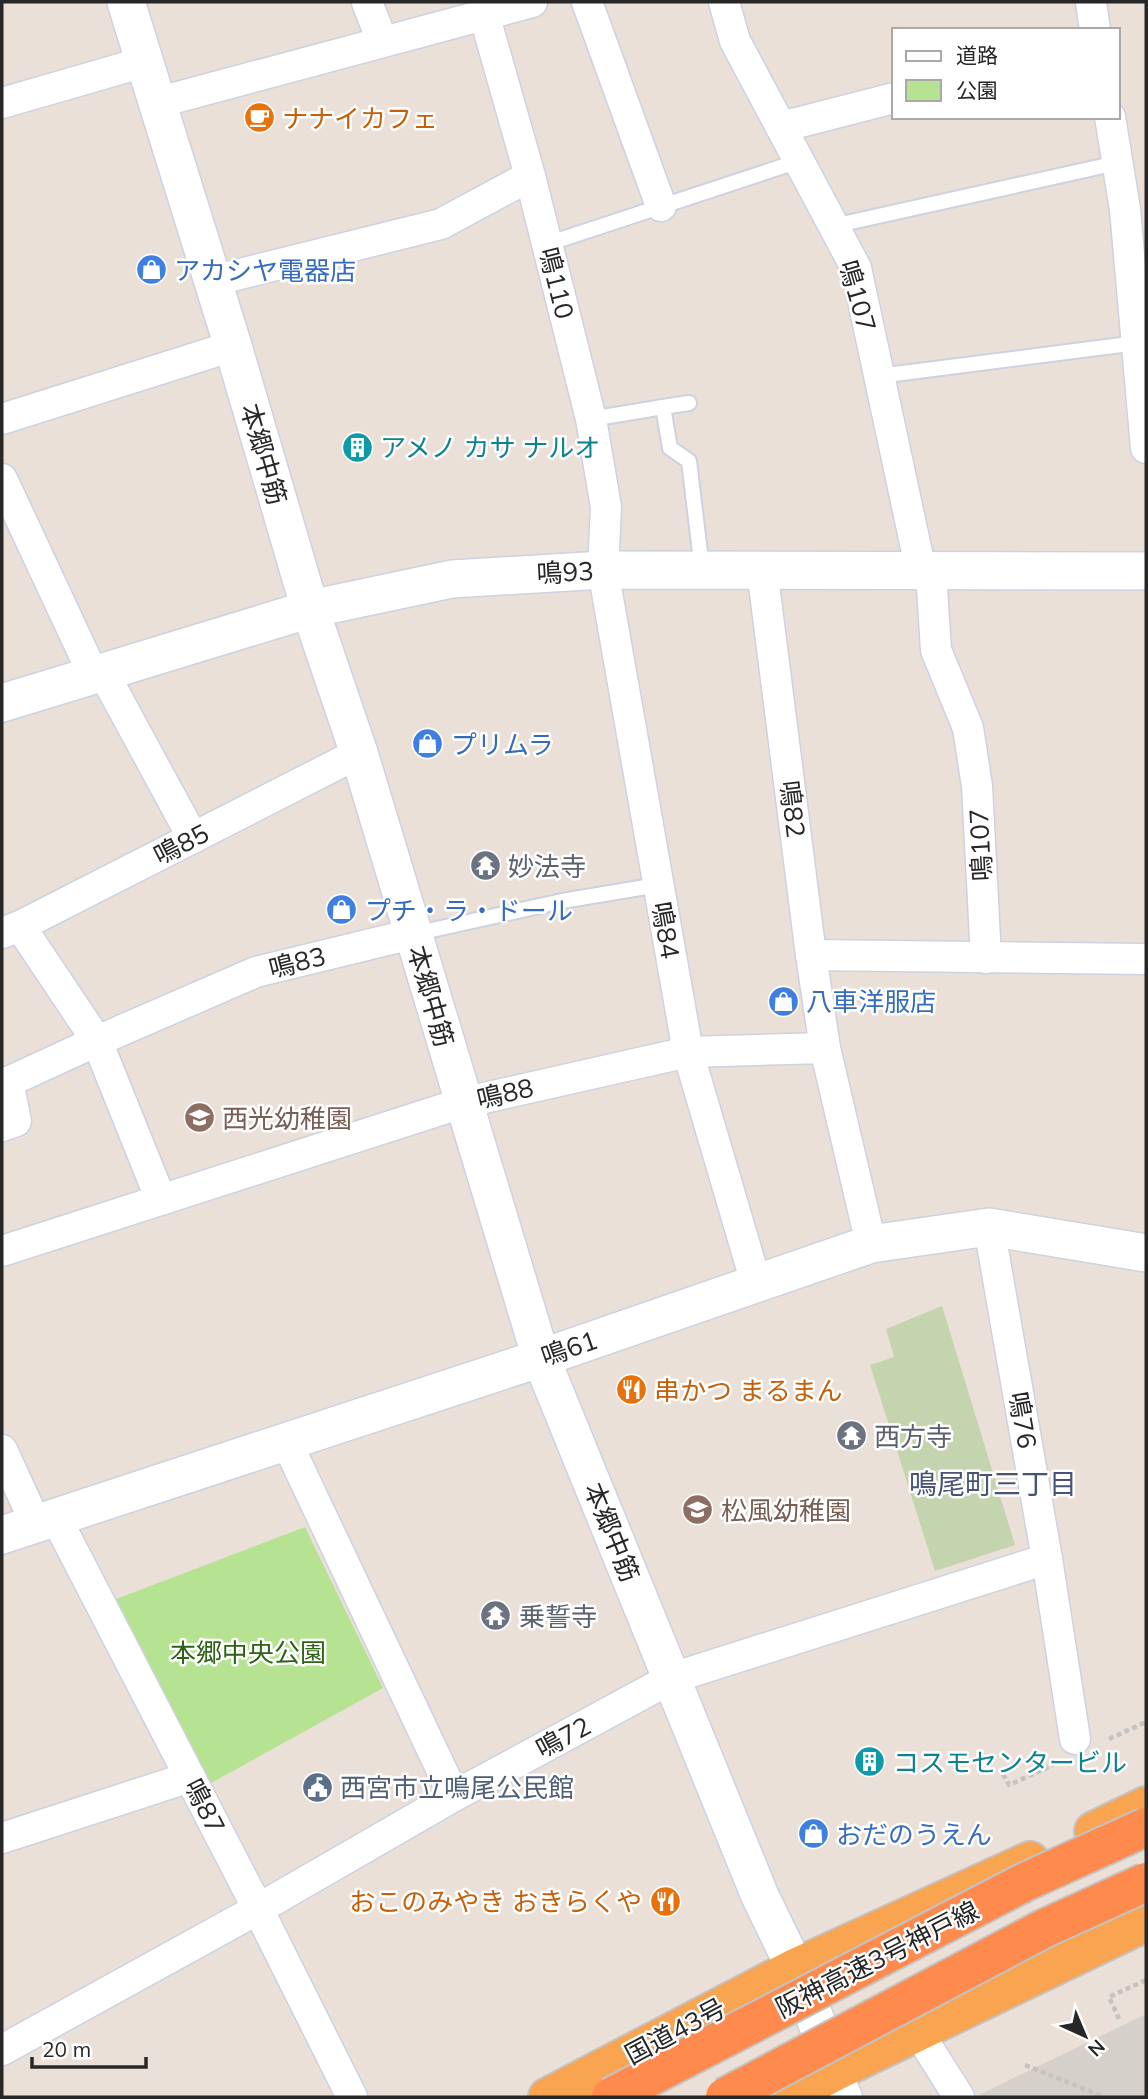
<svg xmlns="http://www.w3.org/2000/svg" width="1148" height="2099" font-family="Mulish,'Noto Sans JP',sans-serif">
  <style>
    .green { fill: #b5e392 }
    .cemetery { fill: #c4d4ae }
    .plaza { fill: #d6d0ca }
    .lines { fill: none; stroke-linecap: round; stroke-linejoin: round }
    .service-casing { stroke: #cdd2e1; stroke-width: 18 }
    .minor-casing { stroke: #cdd2e1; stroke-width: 33 }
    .tertiary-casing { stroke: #cdd2e1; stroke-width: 40 }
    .trunk-casing { stroke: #c3c3c3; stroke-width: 42 }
    .path { stroke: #c3c3c3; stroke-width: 4.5; stroke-dasharray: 5 3.5; stroke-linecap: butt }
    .service { stroke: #fff; stroke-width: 14 }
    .minor { stroke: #fff; stroke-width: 30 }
    .tertiary { stroke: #fff; stroke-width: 37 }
    .trunk { stroke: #f8a450; stroke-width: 38 }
    .motorway-bridge-casing { stroke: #c3c3c3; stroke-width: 42; stroke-linecap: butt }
    .motorway-bridge { stroke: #ff8a4d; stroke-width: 38 }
    .labels { text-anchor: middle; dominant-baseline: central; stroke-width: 5; stroke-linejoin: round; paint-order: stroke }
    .food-label { font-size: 26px; fill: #c56008; stroke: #fff; text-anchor: start }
    .shop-label { font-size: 26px; fill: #366cbe; stroke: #fff; text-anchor: start }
    .street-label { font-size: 26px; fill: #272727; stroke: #fff }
    .culture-label { font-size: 26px; fill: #0d838f; stroke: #fff; text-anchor: start }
    .worship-label { font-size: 26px; fill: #5b616d; stroke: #fff; text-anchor: start }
    .education-label { font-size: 26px; fill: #785e54; stroke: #fff; text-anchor: start }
    .park-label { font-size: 26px; fill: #2e6317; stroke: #fff }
    .service-label { font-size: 26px; fill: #4e5e75; stroke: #fff; text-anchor: start }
    .neighbourhood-label { font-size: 28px; fill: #475477; stroke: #fff }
  </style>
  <rect width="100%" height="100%" fill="#eae0d7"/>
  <polygon class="green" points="305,1527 383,1688 202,1788 111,1601"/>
  <polygon class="cemetery" points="942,1306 1015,1545 935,1571 870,1365 894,1357 886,1329"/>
  <polygon class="plaza" points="1146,2014 1146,2097 983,2097 979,2095"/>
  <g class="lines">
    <defs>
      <g id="service">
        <polyline points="833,226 1117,163"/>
        <polyline points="547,244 799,161"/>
        <polyline points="879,376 1137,343"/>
        <polyline points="663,407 689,403"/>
        <polyline points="591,419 663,407 670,448 689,461 702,569"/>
        <polyline points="414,934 562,901 658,885"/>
      </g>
      <g id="minor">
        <polyline points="367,2 382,41"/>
        <polyline points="587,2 661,206"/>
        <polyline points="724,2 735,41 856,268 921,571"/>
        <polyline points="1091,2 1095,30"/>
        <polyline points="484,14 530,176 591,419 606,507 603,570 688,1052 756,1283"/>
        <polyline points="2,103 144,62"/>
        <polyline points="156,103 532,2"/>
        <polyline points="1110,117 1125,209 1146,448"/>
        <polyline points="781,127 894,98"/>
        <polyline points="212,281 441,224 530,176"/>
        <polyline points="2,419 233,346"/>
        <polyline points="2,479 93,674"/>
        <polyline points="762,569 811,955 825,1048"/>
        <polyline points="931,572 936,650 968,728 977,786 986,958"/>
        <polyline points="103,672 193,838"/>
        <polyline points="20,926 97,1041 161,1200"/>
        <polyline points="2,933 20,926 359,753"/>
        <polyline points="811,955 1146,959"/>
        <polyline points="2,1126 16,1121 8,1082 97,1041 256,972 412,934"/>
        <polyline points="989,1227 1047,1559 1075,1739"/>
        <polyline points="2,1251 462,1103 688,1052 825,1048 871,1244"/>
        <polyline points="287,1443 454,1796"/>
        <polyline points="2,1450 36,1524"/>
        <polyline points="55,1516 258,1909 352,2097"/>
        <polyline points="2,1838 190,1777"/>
        <polyline points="918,2032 959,2097"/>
        <polyline points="2,2050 258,1909 454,1796 672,1678 1047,1559"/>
        <polyline points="836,2071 847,2097"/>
      </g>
      <g id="tertiary">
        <polyline points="126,2 233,346 310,609 359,753 541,1358 760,1896 795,1968 836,2071"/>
        <polyline points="2,703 310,609 452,579 603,570 1146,571"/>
        <polyline points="2,1535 541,1358 871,1244 989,1227 1146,1253"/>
      </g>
      <g id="trunk">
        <polyline points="1094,1831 1146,1806"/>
        <polyline points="548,2097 795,1968 1030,1861"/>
        <polyline points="787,2097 836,2071 1146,1922"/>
      </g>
    </defs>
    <use href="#service" class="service-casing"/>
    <use href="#minor" class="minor-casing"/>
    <use href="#tertiary" class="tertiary-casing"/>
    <use href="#trunk" class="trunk-casing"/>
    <g class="path">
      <polyline points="1109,1739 1146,1722"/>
      <polyline points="1003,1774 1009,1785 1053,1765"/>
      <polyline points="1119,2019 1109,1997 1146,1980"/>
      <polyline points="1025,2065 1104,2097"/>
    </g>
    <use href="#service" class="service"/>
    <use href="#minor" class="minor"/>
    <use href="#tertiary" class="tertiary"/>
    <use href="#trunk" class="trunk"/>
    <defs>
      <g id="motorway-bridge">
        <polyline points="611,2097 1025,1882 1146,1827"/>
        <polyline points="725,2097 1045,1928 1146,1882"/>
      </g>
    </defs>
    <use href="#motorway-bridge" class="motorway-bridge-casing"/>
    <use href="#motorway-bridge" class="motorway-bridge"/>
  </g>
  <defs>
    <symbol id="cafe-disc" viewBox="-11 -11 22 22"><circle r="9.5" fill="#e8710a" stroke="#fff"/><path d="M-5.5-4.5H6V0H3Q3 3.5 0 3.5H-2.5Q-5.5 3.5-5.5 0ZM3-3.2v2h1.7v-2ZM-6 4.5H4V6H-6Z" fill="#fff"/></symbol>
    <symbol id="shop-disc" viewBox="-11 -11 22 22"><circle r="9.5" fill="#3f7fe0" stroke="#fff"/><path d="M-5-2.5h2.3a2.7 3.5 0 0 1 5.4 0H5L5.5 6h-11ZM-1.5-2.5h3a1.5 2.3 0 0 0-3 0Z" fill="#fff"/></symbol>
    <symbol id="building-disc" viewBox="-11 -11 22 22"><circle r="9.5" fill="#0f9aa8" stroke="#fff"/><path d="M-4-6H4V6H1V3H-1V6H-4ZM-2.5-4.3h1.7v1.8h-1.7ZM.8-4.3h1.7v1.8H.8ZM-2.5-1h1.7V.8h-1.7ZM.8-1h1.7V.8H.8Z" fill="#fff"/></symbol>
    <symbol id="temple-disc" viewBox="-11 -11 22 22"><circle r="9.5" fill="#6b7280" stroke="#fff"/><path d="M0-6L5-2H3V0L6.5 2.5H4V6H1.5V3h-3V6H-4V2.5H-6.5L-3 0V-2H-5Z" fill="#fff"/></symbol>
    <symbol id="school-disc" viewBox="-11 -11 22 22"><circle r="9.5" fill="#8d6e63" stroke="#fff"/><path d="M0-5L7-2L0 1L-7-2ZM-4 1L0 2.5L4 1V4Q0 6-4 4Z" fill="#fff"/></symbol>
    <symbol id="restaurant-disc" viewBox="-11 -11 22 22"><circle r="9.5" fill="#e8710a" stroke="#fff"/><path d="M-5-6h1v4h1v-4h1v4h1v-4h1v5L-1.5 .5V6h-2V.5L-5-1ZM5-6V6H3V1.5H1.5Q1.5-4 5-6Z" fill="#fff"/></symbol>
    <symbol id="civic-disc" viewBox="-11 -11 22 22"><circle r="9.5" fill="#5c6f8a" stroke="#fff"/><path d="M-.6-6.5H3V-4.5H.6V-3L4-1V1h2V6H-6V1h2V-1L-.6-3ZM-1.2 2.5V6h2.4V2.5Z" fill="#fff"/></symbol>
  </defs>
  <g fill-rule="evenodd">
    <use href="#cafe-disc" x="242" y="100" width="35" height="35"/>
    <use href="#shop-disc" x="134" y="252" width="35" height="35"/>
    <use href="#building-disc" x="340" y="430" width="35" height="35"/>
    <use href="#shop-disc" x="410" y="726" width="35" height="35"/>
    <use href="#temple-disc" x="468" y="848" width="35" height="35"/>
    <use href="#shop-disc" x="324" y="892" width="35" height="35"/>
    <use href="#shop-disc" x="766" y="984" width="35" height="35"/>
    <use href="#school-disc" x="182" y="1100" width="35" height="35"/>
    <use href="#restaurant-disc" x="614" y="1372" width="35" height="35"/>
    <use href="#temple-disc" x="834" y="1418" width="35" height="35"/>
    <use href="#school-disc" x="680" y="1492" width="35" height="35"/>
    <use href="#temple-disc" x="478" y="1598" width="35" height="35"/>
    <use href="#building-disc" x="852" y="1744" width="35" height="35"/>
    <use href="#civic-disc" x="300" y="1770" width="35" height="35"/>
    <use href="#shop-disc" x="796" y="1816" width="35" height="35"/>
    <use href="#restaurant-disc" x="648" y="1884" width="35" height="35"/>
  </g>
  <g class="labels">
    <g class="food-label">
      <text x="282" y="118">ナナイカフェ</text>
      <text x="654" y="1390">串かつ まるまん</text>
      <text x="642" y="1901" text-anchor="end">おこのみやき おきらくや</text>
    </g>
    <g class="shop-label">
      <text x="174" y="270">アカシヤ電器店</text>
      <text x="451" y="744">プリムラ</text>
      <text x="365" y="910">プチ・ラ・ドール</text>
      <text x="806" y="1001">八車洋服店</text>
      <text x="836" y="1834">おだのうえん</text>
    </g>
    <g class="street-label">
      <text transform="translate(557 283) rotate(76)">鳴110</text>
      <text transform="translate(858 296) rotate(74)">鳴107</text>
      <text transform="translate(264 454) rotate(74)">本郷中筋</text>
      <text transform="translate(565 572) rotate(-3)">鳴93</text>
      <text transform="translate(793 809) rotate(83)">鳴82</text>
      <text transform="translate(181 844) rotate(-27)">鳴85</text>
      <text transform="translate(980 845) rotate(-93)">鳴107</text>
      <text transform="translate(666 930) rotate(80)">鳴84</text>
      <text transform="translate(297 962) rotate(-14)">鳴83</text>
      <text transform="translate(431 996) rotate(74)">本郷中筋</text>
      <text transform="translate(505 1093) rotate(-13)">鳴88</text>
      <text transform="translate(569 1348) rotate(-19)">鳴61</text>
      <text transform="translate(1023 1420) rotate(80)">鳴76</text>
      <text transform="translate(612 1532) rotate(68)">本郷中筋</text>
      <text transform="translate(563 1737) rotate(-28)">鳴72</text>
      <text transform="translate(205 1806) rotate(63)">鳴87</text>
      <text transform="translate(877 1959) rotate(-27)">阪神高速3号神戸線</text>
      <text transform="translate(675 2031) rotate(-28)">国道43号</text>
    </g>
    <g class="culture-label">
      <text x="380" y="447">アメノ カサ ナルオ</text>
      <text x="893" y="1762">コスモセンタービル</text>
    </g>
    <g class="worship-label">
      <text x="508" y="866">妙法寺</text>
      <text x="874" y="1436">西方寺</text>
      <text x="519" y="1616">乗誓寺</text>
    </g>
    <g class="education-label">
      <text x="222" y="1118">西光幼稚園</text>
      <text x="721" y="1510">松風幼稚園</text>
    </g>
    <g class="park-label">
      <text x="248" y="1652">本郷中央公園</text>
    </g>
    <g class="service-label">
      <text x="340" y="1787">西宮市立鳴尾公民館</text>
    </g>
    <g class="neighbourhood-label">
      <text x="993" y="1483">鳴尾町三丁目</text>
    </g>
  </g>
  <rect width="1148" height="2099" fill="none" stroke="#272727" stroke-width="7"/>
  <rect x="892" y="28" width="228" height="91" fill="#ffffff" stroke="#a9a9a9" stroke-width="2"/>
  <rect x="906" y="51" width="35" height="10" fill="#ffffff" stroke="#a9a9a9" stroke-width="2"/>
  <text x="956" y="63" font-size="21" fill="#272727">道路</text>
  <rect x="906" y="80" width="35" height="21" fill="#b5e392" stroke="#a9a9a9" stroke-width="2"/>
  <text x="956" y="98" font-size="21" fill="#272727">公園</text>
  <g transform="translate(1085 2036) rotate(136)" stroke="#ffffff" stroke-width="5" paint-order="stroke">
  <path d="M0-5L12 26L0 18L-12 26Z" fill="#272727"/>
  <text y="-10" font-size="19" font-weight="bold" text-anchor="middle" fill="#272727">N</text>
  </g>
  <path d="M32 2057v10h114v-10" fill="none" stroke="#272727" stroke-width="3.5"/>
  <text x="42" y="2057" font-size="21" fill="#272727" stroke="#ffffff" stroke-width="5" paint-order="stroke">20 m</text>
</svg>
